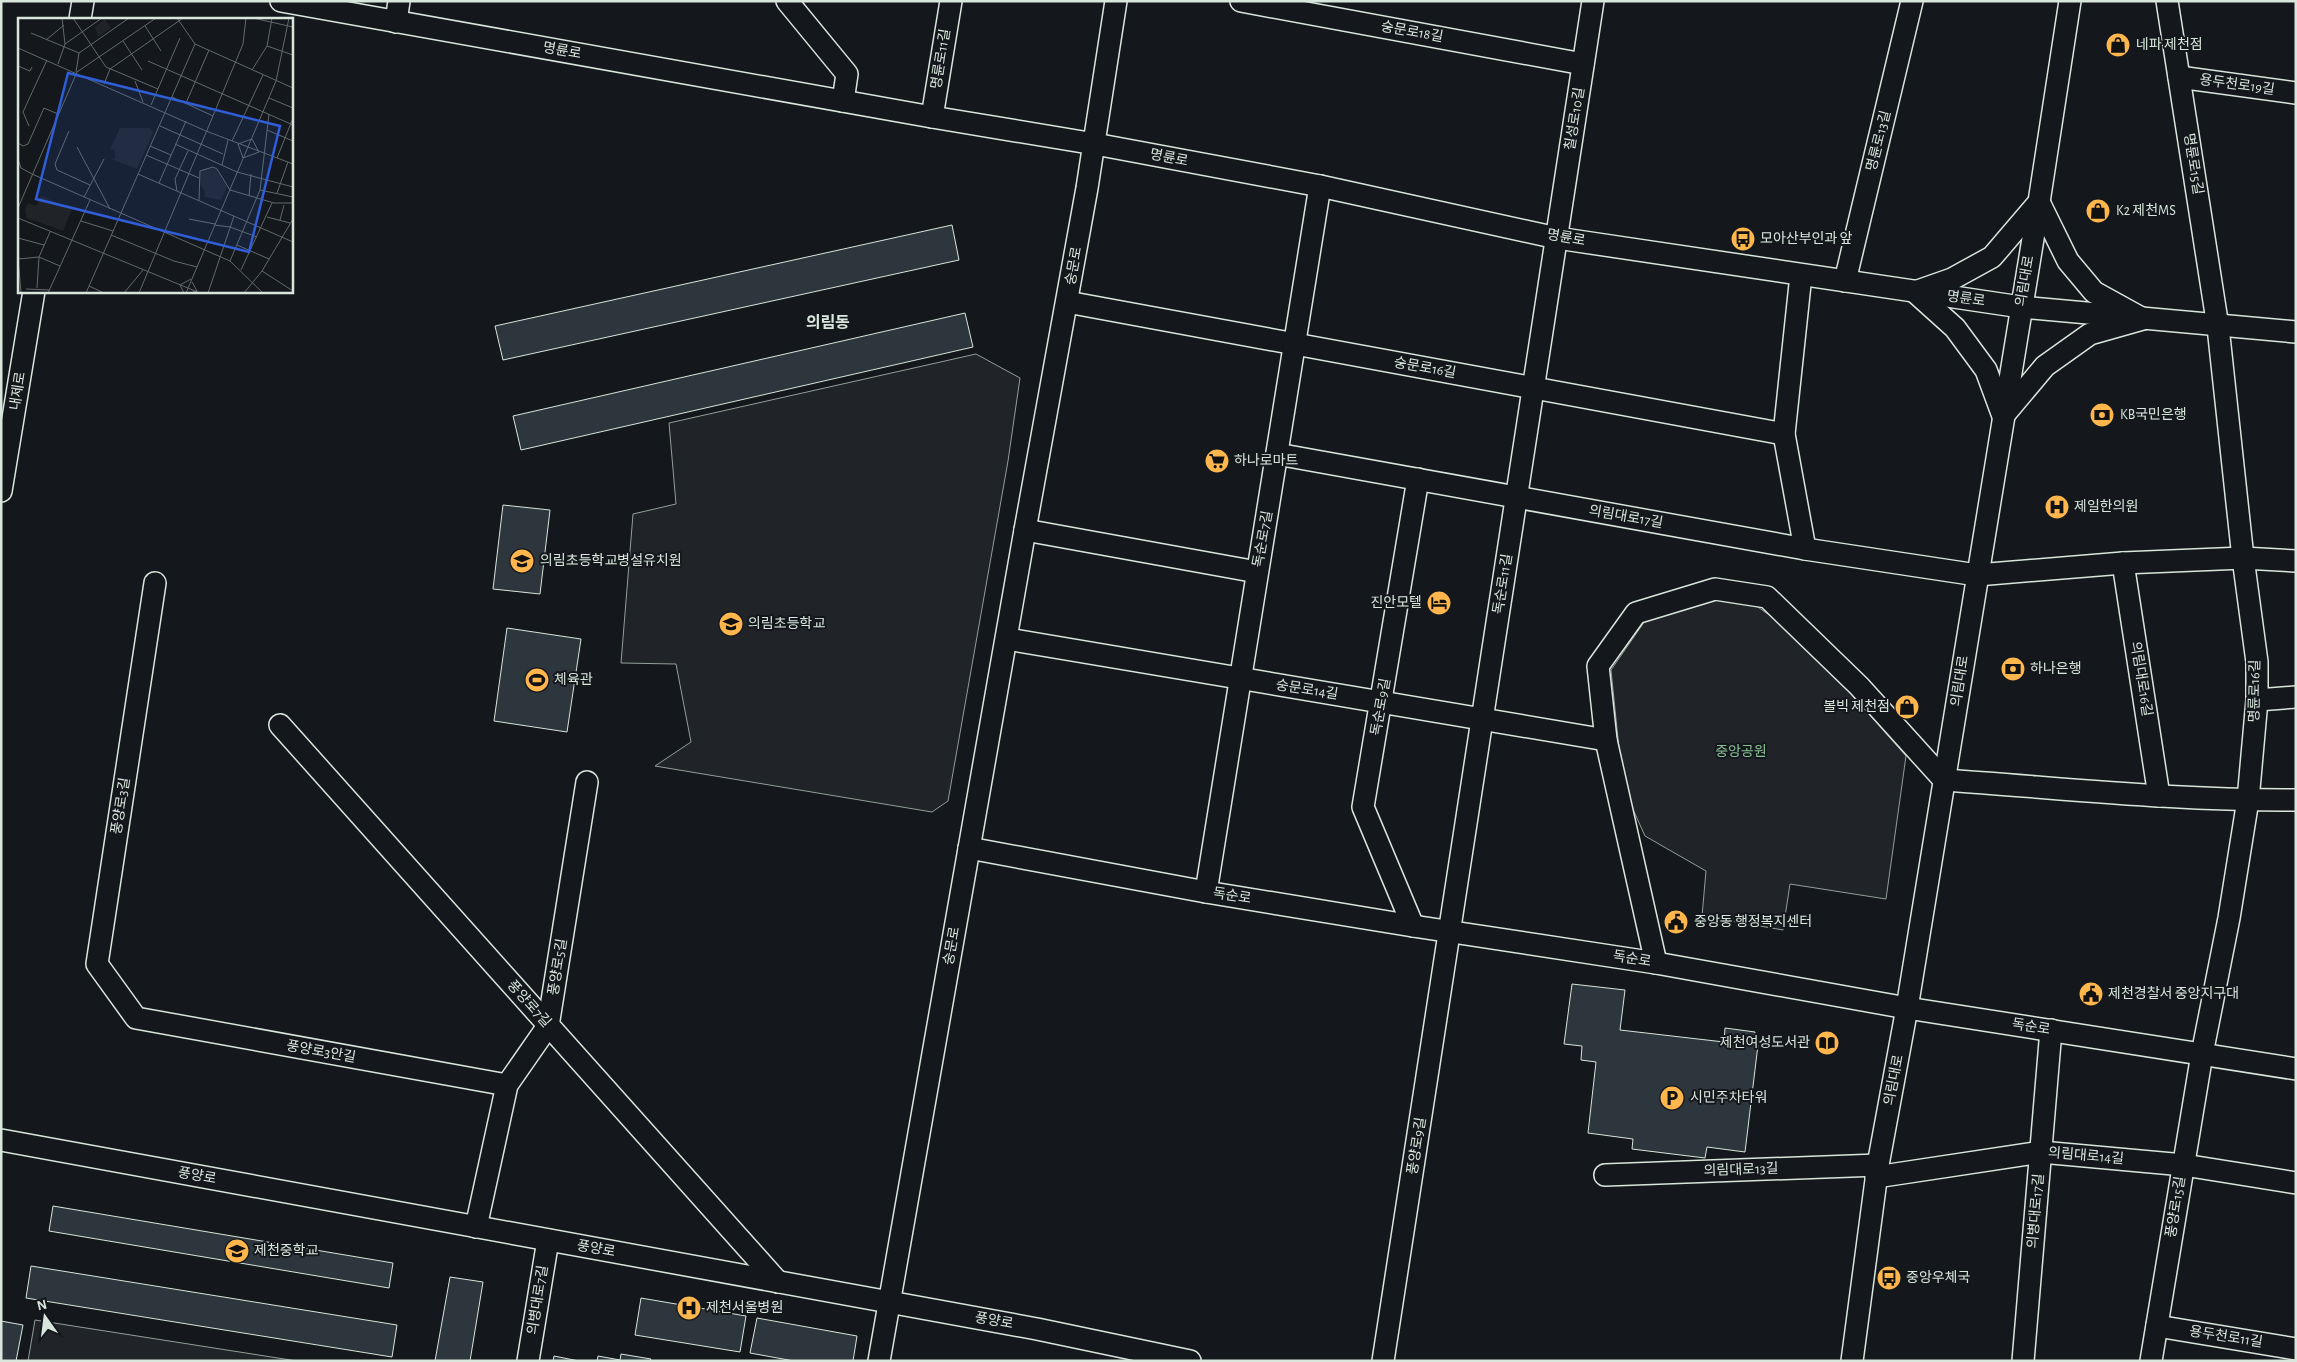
<svg xmlns="http://www.w3.org/2000/svg" width="2297" height="1362" font-family="'Alegreya Sans','Noto Sans KR',sans-serif">
  <style>
    .green { fill: #202428; stroke: #939e99 }
    .building { fill: #2c363c; stroke: #d8e6dc }
    .lines { fill: none; stroke-linecap: round; stroke-linejoin: round }
    .minor-casing { stroke: #d8e6dc; stroke-width: 24 }
    .minor { stroke: #14181c; stroke-width: 21 }
    .labels { text-anchor: middle; dominant-baseline: central; stroke-width: 4; stroke-linejoin: round; paint-order: stroke }
    .street-label { font-size: 14px; fill: #d8e6dc; stroke: #14181c }
    .poi-label { font-size: 14px; fill: #d8e6dc; stroke: #14181c; text-anchor: start }
    .park-label { font-size: 14px; fill: #8ac095; stroke: #14181c }
    .quarter-label { font-size: 16px; font-weight: bold; fill: #d8e6dc; stroke: #14181c }
    .inset-road { fill: none; stroke: #626a69; stroke-width: 1 }
    .view { fill: #305dd8; fill-opacity: 0.15; stroke: #305dd8; stroke-width: 2.5 }
    .inset-edge { fill: none; stroke: #d8e6dc; stroke-width: 2.5 }
  </style>
  <rect width="100%" height="100%" fill="#14181c"/>
  <g class="green">
    <polygon points="976,354 1020,378 1008,461 948,801 932,812 655,766 691,742 676,664 621,663 633,514 676,504 669,423"/>
    <polygon points="1713,599 1755,605 1802,638 1906,756 1886,899 1790,884 1783,930 1702,916 1706,871 1645,836 1623,787 1611,670 1649,615"/>
    <polygon points="35,1320 297,1361 28,1361"/>
  </g>
  <g class="building">
    <polygon points="952,225 959,260 503,360 495,326"/>
    <polygon points="965,313 973,347 521,450 513,416"/>
    <polygon points="503,505 550,510 540,594 493,589"/>
    <polygon points="507,628 581,639 567,732 494,721"/>
    <polygon points="1572,984 1625,990 1620,1030 1724,1042 1725,1028 1755,1032 1753,1045 1758,1045 1745,1152 1707,1147 1705,1158 1632,1149 1633,1139 1588,1133 1596,1062 1581,1060 1582,1046 1564,1044"/>
    <polygon points="53,1206 393,1263 389,1288 49,1231"/>
    <polygon points="31,1266 397,1325 392,1357 26,1298"/>
    <polygon points="450,1277 483,1282 470,1361 435,1361"/>
    <polygon points="641,1298 746,1316 740,1352 635,1335"/>
    <polygon points="757,1318 857,1336 853,1361 794,1361 750,1353"/>
    <polygon points="1,1321 23,1325 16,1361 1,1361"/>
    <polygon points="621,1354 651,1359 650,1361 597,1361 598,1356 620,1360"/>
    <polygon points="554,1356 579,1361 553,1361"/>
  </g>
  <g class="lines">
    <defs>
      <g id="minor">
        <polyline points="281,1 932,117 1095,144 1320,186 1557,238 2021,307 2296,332"/>
        <polyline points="787,1 847,74 843,101"/>
        <polyline points="1241,1 1583,64"/>
        <polyline points="80,19 83,1"/>
        <polyline points="396,22 399,1"/>
        <polyline points="2179,77 2296,93"/>
        <polyline points="932,117 951,1"/>
        <polygon points="2039,202 2068,261 2094,292 2143,319 2090,334 2045,366 2003,416 1986,370 1955,328 1915,292 1952,279 1992,257"/>
        <polyline points="1801,275 1784,434 1805,549"/>
        <polyline points="1845,281 1912,1"/>
        <polyline points="1067,302 1784,434"/>
        <polyline points="1277,454 1805,549 1977,575 2123,563 2243,558 2296,561"/>
        <polyline points="1,491 34,291"/>
        <polyline points="1025,530 1257,572"/>
        <polyline points="2123,563 2159,796"/>
        <polyline points="155,583 97,964 136,1018 507,1085"/>
        <polyline points="1007,639 1606,740"/>
        <polyline points="2257,700 2296,697"/>
        <polyline points="280,725 778,1282"/>
        <polyline points="969,848 1206,892 1413,926 1656,963 1907,1008 2296,1069"/>
        <polyline points="1206,892 1320,186"/>
        <polyline points="1413,926 1363,807 1418,479"/>
        <path d="M1656 963 1606 740 1598 666 1636 613 1715 589 1767 597 1859 686 1944 780C2061 788 2178 801 2296 800"/>
        <polyline points="1,1140 1037,1329 1190,1361"/>
        <polyline points="1605,1175 1878,1165"/>
        <polyline points="1876,1177 2041,1152 2184,1165 2296,1183"/>
        <polyline points="476,1227 507,1085 548,1026 587,782"/>
        <polyline points="2157,1326 2296,1349"/>
        <polyline points="528,1361 548,1240"/>
        <polyline points="879,1361 1025,530 1087,188 1116,1"/>
        <polyline points="1383,1361 1593,1"/>
        <polyline points="1852,1361 1878,1165 1907,1008 2039,202 2070,1"/>
        <polyline points="2023,1361 2051,1030"/>
        <polyline points="2151,1361 2202,1054 2229,918 2248,800 2257,700 2257,662 2243,558 2218,327 2167,1"/>
      </g>
    </defs>
    <use href="#minor" class="minor-casing"/>
    <use href="#minor" class="minor"/>
  </g>
  <defs>
    <symbol id="shop-disc" viewBox="-11 -11 22 22"><circle r="9.5" fill="#ffb74d" stroke="#14181c"/><path d="M-5-2.5h2.3a2.7 3.5 0 0 1 5.4 0H5L5.5 6h-11ZM-1.5-2.5h3a1.5 2.3 0 0 0-3 0Z" fill="#111"/></symbol>
    <symbol id="bus-disc" viewBox="-11 -11 22 22"><circle r="9.5" fill="#ffb74d" stroke="#14181c"/><path d="M-5-6H5V4H4V6H2V4H-2V6H-4V4H-5ZM-3.5-4V0h7V-4ZM-3.5 1.2v1.5H-2V1.2ZM2 1.2v1.5H3.5V1.2Z" fill="#111"/></symbol>
    <symbol id="bank-disc" viewBox="-11 -11 22 22"><circle r="9.5" fill="#ffb74d" stroke="#14181c"/><path d="M-6-4H6V4H-6ZM0-2.3a2.3 2.3 0 1 0 0 4.6a2.3 2.3 0 1 0 0-4.6Z" fill="#111"/></symbol>
    <symbol id="supermarket-disc" viewBox="-11 -11 22 22"><circle r="9.5" fill="#ffb74d" stroke="#14181c"/><path d="M-6-5.5h2.5l.6 2H6L4.5 2H-2.5L-4.4-4H-6ZM-1.5 3.2a1.3 1.3 0 1 0 .1 0ZM3 3.2a1.3 1.3 0 1 0 .1 0Z" fill="#111"/></symbol>
    <symbol id="hospital-disc" viewBox="-11 -11 22 22"><circle r="9.5" fill="#ffb74d" stroke="#14181c"/><path d="M-5-5h3v3.5h4V-5h3V5h-3V1.5h-4V5h-3Z" fill="#111"/></symbol>
    <symbol id="school-disc" viewBox="-11 -11 22 22"><circle r="9.5" fill="#ffb74d" stroke="#14181c"/><path d="M0-5L7-2L0 1L-7-2ZM-4 1L0 2.5L4 1V4Q0 6-4 4Z" fill="#111"/></symbol>
    <symbol id="hotel-disc" viewBox="-11 -11 22 22"><circle r="9.5" fill="#ffb74d" stroke="#14181c"/><path d="M-6-4.5h1.5V1H6V5H4.5V3h-9V5H-6ZM-4 0a1.8 1.8 0 1 1 3.6 0ZM.5 0V-2.5h3Q6-2.5 6 0Z" fill="#111"/></symbol>
    <symbol id="stadium-disc" viewBox="-11 -11 22 22"><circle r="9.5" fill="#ffb74d" stroke="#14181c"/><path d="M0-5a6.5 5 0 1 0 0 10a6.5 5 0 1 0 0-10ZM-3.5-1.8h7v3.6h-7Z" fill="#111"/></symbol>
    <symbol id="civic-disc" viewBox="-11 -11 22 22"><circle r="9.5" fill="#ffb74d" stroke="#14181c"/><path d="M-.6-6.5H3V-4.5H.6V-3L4-1V1h2V6H-6V1h2V-1L-.6-3ZM-1.2 2.5V6h2.4V2.5Z" fill="#111"/></symbol>
    <symbol id="library-disc" viewBox="-11 -11 22 22"><circle r="9.5" fill="#ffb74d" stroke="#14181c"/><path d="M-6-4Q-3-5.5-.7-3.5V5Q-3 3-6 4ZM6-4Q3-5.5 .7-3.5V5Q3 3 6 4Z" fill="#111"/></symbol>
    <symbol id="parking-disc" viewBox="-11 -11 22 22"><circle r="9.5" fill="#ffb74d" stroke="#14181c"/><path d="M-3.5-5.5H1a3.5 3.5 0 0 1 0 7H-1V5.5H-3.5ZM-1-3.4V-.6H.8a1.4 1.4 0 0 0 0-2.8Z" fill="#111"/></symbol>
  </defs>
  <g fill-rule="evenodd">
    <use href="#shop-disc" x="2104" y="31" width="28" height="28"/>
    <use href="#shop-disc" x="2084" y="197" width="28" height="28"/>
    <use href="#bus-disc" x="1729" y="225" width="28" height="28"/>
    <use href="#bank-disc" x="2088" y="401" width="28" height="28"/>
    <use href="#supermarket-disc" x="1203" y="447" width="28" height="28"/>
    <use href="#hospital-disc" x="2043" y="493" width="28" height="28"/>
    <use href="#school-disc" x="508" y="547" width="28" height="28"/>
    <use href="#hotel-disc" x="1425" y="589" width="28" height="28"/>
    <use href="#school-disc" x="717" y="610" width="28" height="28"/>
    <use href="#bank-disc" x="1999" y="655" width="28" height="28"/>
    <use href="#stadium-disc" x="523" y="666" width="28" height="28"/>
    <use href="#shop-disc" x="1893" y="693" width="28" height="28"/>
    <use href="#civic-disc" x="1662" y="908" width="28" height="28"/>
    <use href="#civic-disc" x="2077" y="980" width="28" height="28"/>
    <use href="#library-disc" x="1813" y="1029" width="28" height="28"/>
    <use href="#parking-disc" x="1658" y="1084" width="28" height="28"/>
    <use href="#school-disc" x="223" y="1237" width="28" height="28"/>
    <use href="#bus-disc" x="1875" y="1264" width="28" height="28"/>
    <use href="#hospital-disc" x="675" y="1294" width="28" height="28"/>
  </g>
  <g class="labels">
    <g class="street-label">
      <text transform="translate(1412 32) rotate(10)">숭문로18길</text>
      <text transform="translate(562 51) rotate(10)">명륜로</text>
      <text transform="translate(941 59) rotate(-81)">명륜로11길</text>
      <text transform="translate(2237 85) rotate(8)">용두천로19길</text>
      <text transform="translate(1575 119) rotate(-81)">칠성로10길</text>
      <text transform="translate(1879 141) rotate(-76)">명륜로13길</text>
      <text transform="translate(1169 158) rotate(11)">명륜로</text>
      <text transform="translate(2193 164) rotate(81)">명륜로15길</text>
      <text transform="translate(1566 238) rotate(10)">명륜로</text>
      <text transform="translate(1074 266) rotate(-80)">숭문로</text>
      <text transform="translate(2025 281) rotate(-80)">의림대로</text>
      <text transform="translate(1966 299) rotate(8)">명륜로</text>
      <text transform="translate(1425 368) rotate(10)">숭문로16길</text>
      <text transform="translate(18 391) rotate(-81)">내제로</text>
      <text transform="translate(1626 517) rotate(10)">의림대로17길</text>
      <text transform="translate(1263 539) rotate(-80)">독순로7길</text>
      <text transform="translate(1503 584) rotate(-81)">독순로11길</text>
      <text transform="translate(2141 679) rotate(81)">의림대로16길</text>
      <text transform="translate(1960 681) rotate(-81)">의림대로</text>
      <text transform="translate(1307 690) rotate(9)">숭문로14길</text>
      <text transform="translate(2255 691) rotate(-89)">명륜로16길</text>
      <text transform="translate(1381 707) rotate(-80)">독순로9길</text>
      <text transform="translate(121 806) rotate(-81)">풍양로3길</text>
      <text transform="translate(1232 896) rotate(9)">독순로</text>
      <text transform="translate(952 946) rotate(-80)">숭문로</text>
      <text transform="translate(1632 959) rotate(9)">독순로</text>
      <text transform="translate(558 967) rotate(-81)">풍양로5길</text>
      <text transform="translate(529 1004) rotate(48)">풍양로7길</text>
      <text transform="translate(2031 1027) rotate(9)">독순로</text>
      <text transform="translate(321 1052) rotate(10)">풍양로3안길</text>
      <text transform="translate(1894 1080) rotate(-79)">의림대로</text>
      <text transform="translate(1417 1146) rotate(-81)">풍양로9길</text>
      <text transform="translate(2086 1156) rotate(5)">의림대로14길</text>
      <text transform="translate(1741 1170) rotate(-2)">의림대로13길</text>
      <text transform="translate(197 1176) rotate(10)">풍양로</text>
      <text transform="translate(2176 1207) rotate(-81)">풍양로15길</text>
      <text transform="translate(2036 1211) rotate(-85)">의병대로17길</text>
      <text transform="translate(596 1249) rotate(10)">풍양로</text>
      <text transform="translate(538 1300) rotate(-81)">의병대로7길</text>
      <text transform="translate(994 1321) rotate(10)">풍양로</text>
      <text transform="translate(2226 1337) rotate(9)">용두천로11길</text>
    </g>
    <g class="poi-label">
      <text x="2136" y="45">네파 제천점</text>
      <text x="2116" y="211">K2 제천MS</text>
      <text x="1760" y="239">모아산부인과 앞</text>
      <text x="2120" y="415">KB국민은행</text>
      <text x="1234" y="461">하나로마트</text>
      <text x="2074" y="507">제일한의원</text>
      <text x="540" y="561">의림초등학교병설유치원</text>
      <text x="1422" y="603" text-anchor="end">진안모텔</text>
      <text x="748" y="624">의림초등학교</text>
      <text x="2030" y="669">하나은행</text>
      <text x="554" y="680">체육관</text>
      <text x="1890" y="707" text-anchor="end">볼빅 제천점</text>
      <text x="1694" y="922">중앙동 행정복지센터</text>
      <text x="2108" y="994">제천경찰서 중앙지구대</text>
      <text x="1810" y="1043" text-anchor="end">제천여성도서관</text>
      <text x="1690" y="1098">시민주차타워</text>
      <text x="254" y="1251">제천중학교</text>
      <text x="1906" y="1278">중앙우체국</text>
      <text x="706" y="1308">제천서울병원</text>
    </g>
    <g class="park-label">
      <text x="1741" y="752">중앙공원</text>
    </g>
    <g class="quarter-label">
      <text x="828" y="323">의림동</text>
    </g>
  </g>
  <g transform="translate(18 18)">
    <rect width="275" height="275" fill="#14181c"/>
    <path d="M87 1 93 10 80 19 77 9ZM102 110H132L135 114 119 151 93 141 97 140V132L92 131ZM188 150 198 151 209 169 203 182 186 179 187 175 182 165 183 154ZM23 178 54 191 45 213 9 200 7 192 10 185 18 188Z" fill="#202428"/>
    <path class="inset-road" d="M55 0 88 49 140 71M159 0 177 26 275 70M235 0 275 9M127 8 143 33M13 15 61 35M28 22 46 7M105 23 124 52M47 26 84 0M249 28 275 37M0 30 188 113 275 146M130 43 275 107M40 46 47 26 44 0M0 48 12 53 14 49M234 52 249 28 254 0M58 54 61 35 111 0M117 63 125 84M86 66 92 51 165 0M154 79 195 98M251 80 275 90M168 85 191 32M133 87 162 20M11 108 5 94 29 42M142 108 205 136M249 112 275 123M51 113 37 146 39 152 72 167M234 121 241 134 225 140 220 126ZM214 123 245 57M0 125 5 128 10 126 26 90 40 96M157 126 219 154 275 169M132 128 153 137M59 129 92 191M128 137 181 160M259 140 275 100M0 141 3 150 14 156 212 243 245 275M204 147 210 122M120 156 275 224M141 165 168 103M242 172 275 179M159 173 157 161 170 133M259 175 270 144M231 178 233 156M66 179 86 141M181 182 182 153 195 149 199 151 212 172 256 185H275M0 190 59 54 138 0M249 199 272 205M0 200 182 275M171 201 197 206M262 202 266 187M63 203 95 213M196 207 212 209 239 219M93 217 156 243 179 249M0 220 26 227M219 227 251 241M0 239 3 275M0 241 21 239 42 248M212 243 242 172 251 96M223 252 254 185M244 253 275 273M71 268 86 275M19 270 21 239 32 214M8 271 32 272M30 275 72 182M68 275 177 26M106 275 125 252M121 275 225 26 228 0M166 275 162 267 173 261M168 275 258 63 271 0M172 275 179 273 174 264M190 275 216 198M226 275 244 253 275 201"/>
    <path class="view" d="M50 55 262 108 231 234 18 181Z"/>
    <rect width="275" height="275" class="inset-edge"/>
  </g>
  <rect width="2297" height="1362" fill="none" stroke="#d8e6dc" stroke-width="5"/>
  <g transform="translate(45 1317) rotate(346)" stroke="#14181c" stroke-width="4" paint-order="stroke">
  <path d="M0-4L9 19L0 12L-9 19Z" fill="#d8e6dc"/>
  <text y="-8" font-size="14" font-weight="bold" text-anchor="middle" fill="#d8e6dc">N</text>
  </g>
</svg>
